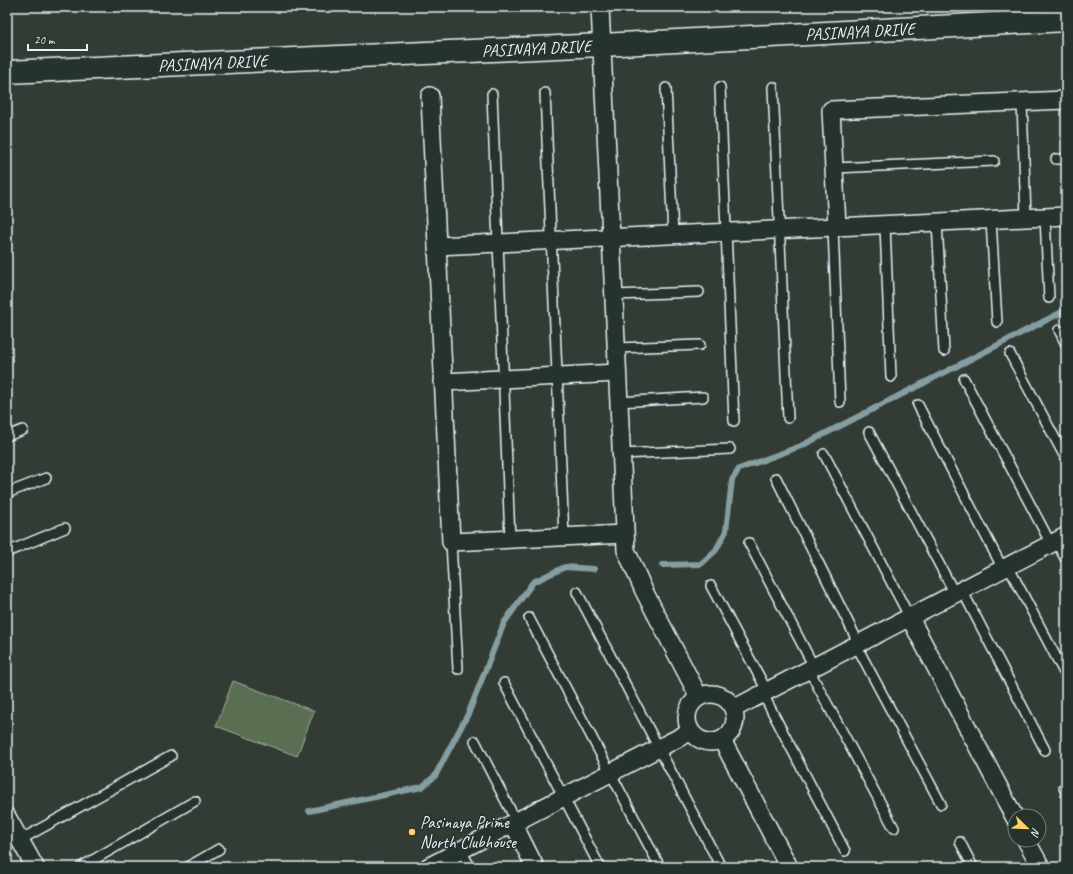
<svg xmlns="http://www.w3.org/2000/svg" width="1073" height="874" font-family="Caveat,sans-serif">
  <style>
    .pitch { fill: #5a6e51; stroke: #a1b0a4 }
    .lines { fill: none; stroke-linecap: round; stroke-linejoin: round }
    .stream { stroke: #859ea2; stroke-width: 6 }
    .lane-casing { stroke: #e8f1f8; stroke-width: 12 }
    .street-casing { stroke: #e8f1f8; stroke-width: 20 }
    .secondary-casing { stroke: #e8f1f8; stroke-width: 25 }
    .lane { stroke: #26332d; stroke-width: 9 }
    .street { stroke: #26332d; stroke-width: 17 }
    .secondary { stroke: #26332d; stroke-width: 22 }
    .poi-dot { fill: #ffd166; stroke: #26332d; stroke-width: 1.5 }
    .labels { text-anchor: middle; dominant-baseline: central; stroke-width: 3; stroke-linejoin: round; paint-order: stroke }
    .street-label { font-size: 17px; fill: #e8f1f8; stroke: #26332d }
    .poi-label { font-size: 17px; fill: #e8f1f8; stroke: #26332d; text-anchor: start }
  </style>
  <rect width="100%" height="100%" fill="#333c34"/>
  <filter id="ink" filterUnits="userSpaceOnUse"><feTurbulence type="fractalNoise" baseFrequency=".025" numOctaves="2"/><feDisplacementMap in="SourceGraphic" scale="8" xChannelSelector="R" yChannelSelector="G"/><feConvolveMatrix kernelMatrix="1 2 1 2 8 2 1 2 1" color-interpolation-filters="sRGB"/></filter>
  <g filter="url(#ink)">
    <polygon class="pitch" points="233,681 314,711 297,756 216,726"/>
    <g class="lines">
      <g class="stream">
        <polyline points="662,565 701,564 716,550 726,531 732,480 739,469 801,446 1066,310"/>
        <polyline points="309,811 422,787 435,776 469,712 504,623 533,582 565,567 594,569"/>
      </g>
      <defs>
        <g id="lane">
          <polyline points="720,87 734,421"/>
          <polyline points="773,87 788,418"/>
          <polyline points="666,88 673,235"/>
          <polyline points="545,93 564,537"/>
          <polyline points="492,94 510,539"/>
          <polyline points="1022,102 1026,218"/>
          <polyline points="1056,159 1066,159"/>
          <polyline points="834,168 994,161"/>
          <polyline points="1045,217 1049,298"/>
          <polyline points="991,220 997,322"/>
          <polyline points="937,222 944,351"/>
          <polyline points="885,225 891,377"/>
          <polyline points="833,228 840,402"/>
          <polyline points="614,295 699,292"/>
          <polyline points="1059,330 1066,344"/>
          <polyline points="616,348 700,345"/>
          <polyline points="1010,354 1066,459"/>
          <polyline points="964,379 1051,544"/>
          <polyline points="618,402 703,397"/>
          <polyline points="918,405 1003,569"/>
          <polyline points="869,432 955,594"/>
          <polyline points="7,436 23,430"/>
          <polyline points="621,454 730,449"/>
          <polyline points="824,454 910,618"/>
          <polyline points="776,478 859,644"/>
          <polyline points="7,493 46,478"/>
          <polyline points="1056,541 1066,560"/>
          <polyline points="451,542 458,669"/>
          <polyline points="749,543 814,667"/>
          <polyline points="7,552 65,528"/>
          <polyline points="1008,566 1066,676"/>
          <polyline points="711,586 767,691"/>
          <polyline points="962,590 1045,750"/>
          <polyline points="577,592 721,867"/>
          <polyline points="529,618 660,867"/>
          <polyline points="856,645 941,804"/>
          <polyline points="809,670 894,828"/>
          <polyline points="504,683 600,867"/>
          <polyline points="763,694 845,851"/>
          <polyline points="475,741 516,821"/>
          <polyline points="1064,788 1066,792"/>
          <polyline points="20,840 171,756"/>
          <polyline points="960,842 973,867"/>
          <polyline points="461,850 470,867"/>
          <polyline points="81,867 195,801"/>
          <polyline points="188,867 219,849"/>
        </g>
        <g id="street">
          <polyline points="600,7 626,550 644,591 699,697"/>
          <polyline points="430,96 451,542 625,534"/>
          <polyline points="837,227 831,110 1066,100"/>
          <polyline points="437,246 1066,216"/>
          <polyline points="443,382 617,373"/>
          <polyline points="910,618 1015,818"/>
          <circle cx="711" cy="718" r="24"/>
          <polyline points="733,709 1066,536"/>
          <polyline points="722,740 789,867"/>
          <polyline points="7,817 35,867"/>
          <polyline points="513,823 535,867"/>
          <polyline points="1026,840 1041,867"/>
          <polyline points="428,867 690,732"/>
        </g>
        <g id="secondary">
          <path id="s1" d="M7 72 602 45 1066 20"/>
        </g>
      </defs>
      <use href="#lane" class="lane-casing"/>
      <use href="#street" class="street-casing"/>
      <use href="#secondary" class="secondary-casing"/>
      <use href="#lane" class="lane"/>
      <use href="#street" class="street"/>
      <use href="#secondary" class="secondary"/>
    </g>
  </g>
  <circle class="poi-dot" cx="412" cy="832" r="4"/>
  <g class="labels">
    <g class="street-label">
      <text stroke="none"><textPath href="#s1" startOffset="854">PASINAYA DRIVE</textPath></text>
      <text stroke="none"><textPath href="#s1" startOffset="530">PASINAYA DRIVE</textPath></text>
      <text stroke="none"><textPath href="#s1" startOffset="206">PASINAYA DRIVE</textPath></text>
    </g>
    <g class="poi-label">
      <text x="420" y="822">Pasinaya Prime<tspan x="420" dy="20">North Clubhouse</tspan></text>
    </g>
  </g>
  <rect width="1073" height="874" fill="none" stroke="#26332d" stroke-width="24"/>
  <rect x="12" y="12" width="1049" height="850" fill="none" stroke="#e8f1f8" stroke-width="1.5" filter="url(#ink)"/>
  <g transform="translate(1027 828) rotate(113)"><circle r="19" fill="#26332d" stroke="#747f7e"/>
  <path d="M0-3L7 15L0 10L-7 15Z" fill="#ffd166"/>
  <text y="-6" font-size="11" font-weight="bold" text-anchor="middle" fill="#e8f1f8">N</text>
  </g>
  <path d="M28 44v6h59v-6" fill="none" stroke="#e8f1f8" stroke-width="2"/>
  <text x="34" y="44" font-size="12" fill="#e8f1f8" stroke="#26332d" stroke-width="3" paint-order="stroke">20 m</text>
</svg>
